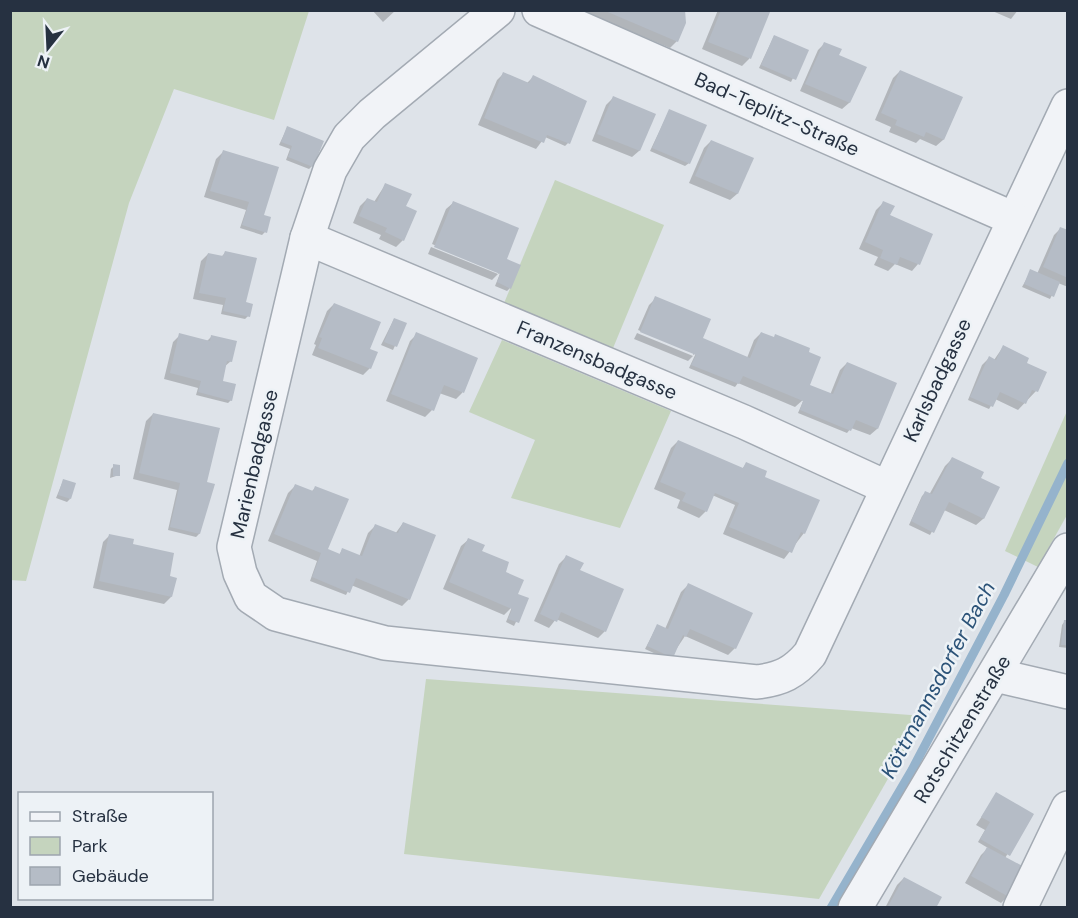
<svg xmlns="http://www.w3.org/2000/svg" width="1078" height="918" font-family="'DM Sans',sans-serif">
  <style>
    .green { fill: #c5d4be }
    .shadow { fill: #0003 }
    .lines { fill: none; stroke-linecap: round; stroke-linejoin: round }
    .stream { stroke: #95b3cc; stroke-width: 9 }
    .building { fill: #b5bcc6 }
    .minor-casing { stroke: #a3aab3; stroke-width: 36 }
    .minor { stroke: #f1f3f7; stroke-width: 33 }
    .labels { text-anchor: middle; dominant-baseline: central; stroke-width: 5; stroke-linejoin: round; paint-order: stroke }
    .street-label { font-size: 20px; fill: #263141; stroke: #edf2f6 }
    .water-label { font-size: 21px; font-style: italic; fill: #2c5378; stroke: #edf2f6 }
  </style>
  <rect width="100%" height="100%" fill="#dee3e9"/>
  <g class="green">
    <polygon points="10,11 309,11 274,120 174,89 129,203 26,581 10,580"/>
    <polygon points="555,180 664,225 611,353 502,308"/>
    <polygon points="502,340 671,411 620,528 511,498 535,440 469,412"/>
    <polygon points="1067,411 1067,515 1038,567 1005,551"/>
    <polygon points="426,679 924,716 819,899 404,854"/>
  </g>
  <g class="shadow">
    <polygon points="372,10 396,10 383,22"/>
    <polygon points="580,10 683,10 677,41 670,48"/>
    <polygon points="718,10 764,10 769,13 749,59 742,66 702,49"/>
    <polygon points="990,10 1018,10 1011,19"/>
    <polygon points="774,36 807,50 791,82 759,68"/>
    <polygon points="825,43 837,56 865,68 849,103 842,109 800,91 818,50"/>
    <polygon points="900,71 961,97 943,140 936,146 920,139 916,143 889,132 891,127 875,120 893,78"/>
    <polygon points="504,73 527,83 533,77 564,90 568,143 565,146 545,137 536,149 478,125 497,80"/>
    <polygon points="613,98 654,114 639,151 632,157 592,141 606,105"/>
    <polygon points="669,111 689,163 685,166 650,151"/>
    <polygon points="287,128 312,166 309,169 286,160 290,149 279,145"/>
    <polygon points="711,141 752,158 737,194 730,200 689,183 704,148"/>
    <polygon points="223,152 262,216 265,232 262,235 240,228 246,210 204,197 216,159"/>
    <polygon points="385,185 404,207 403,240 396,247 379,239 381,235 353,223 360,206 367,199 374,202"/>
    <polygon points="453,203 502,266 510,288 507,291 495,286 501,271 498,274 498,271 432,244 446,209"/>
    <polygon points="883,203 918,264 912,271 895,264 888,271 874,265 878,257 859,249 876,210"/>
    <polygon points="1060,229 1068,232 1068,287 1058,283 1050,299 1022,287 1031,271 1037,274 1054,235"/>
    <polygon points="431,247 498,274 492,280 428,254"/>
    <polygon points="225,253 244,302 248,316 245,319 221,314 223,305 193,299 201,261 208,254 221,257"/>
    <polygon points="656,298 701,339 747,358 754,340 761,333 808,385 830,395 840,370 847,363 895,383 877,429 870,435 851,428 847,433 798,413 804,399 795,407 738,383 735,387 689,368 696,353 693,355 693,352 638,330 649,305"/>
    <polygon points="334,304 368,350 370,368 363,375 312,355 316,345 314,344 327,311"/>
    <polygon points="394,319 405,324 393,350 381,345"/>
    <polygon points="637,333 693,356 688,361 634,339"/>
    <polygon points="417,334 476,358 462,393 456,399 439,393 432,410 425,417 386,401 410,341"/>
    <polygon points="180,335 207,341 212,336 231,361 224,367 220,386 231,400 228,403 196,395 198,388 164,379 173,342"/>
    <polygon points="1003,347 1025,363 1036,391 1018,410 995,399 989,409 968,400 982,365 989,358 994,360"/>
    <polygon points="153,414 206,483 199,534 196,537 168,530 177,490 133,479 146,421"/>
    <polygon points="678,441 742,469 746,464 763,478 804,533 784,559 723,534 735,505 712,495 706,511 699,518 677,508 680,500 654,489 671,448"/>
    <polygon points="952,459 979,479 998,488 983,519 976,525 944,510 930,535 909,525 922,496 925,493 929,495 945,466"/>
    <polygon points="114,466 119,475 110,478 111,469"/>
    <polygon points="63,481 70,499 67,502 56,498"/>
    <polygon points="295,486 311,492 316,487 327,550 339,555 342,550 359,557 368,533 375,526 395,534 403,523 409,599 402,606 351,585 346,595 310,581 317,561 268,541 288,493"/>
    <polygon points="110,535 131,545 168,577 171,597 164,604 93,588 103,542"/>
    <polygon points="468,540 504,573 516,594 527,599 514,626 506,622 512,607 504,615 443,589 461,546"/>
    <polygon points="566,557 578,571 605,631 598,638 556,619 549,628 534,621 559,564"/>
    <polygon points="688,585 735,648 728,655 685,636 669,660 645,649 657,626 665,629 681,592"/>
    <polygon points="1065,621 1068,622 1068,648 1059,647 1062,625"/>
    <polygon points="997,794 1032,815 1005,858 1008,896 1001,903 965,883 981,855 988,848 978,842 985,830 976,825"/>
    <polygon points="904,878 935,908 885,908 897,885"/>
  </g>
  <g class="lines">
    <polyline class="stream" points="831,908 912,770 1004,595 1068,463"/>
  </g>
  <g class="building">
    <polygon points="603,10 685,10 686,23 678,42"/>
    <polygon points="721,10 770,12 751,59 708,42"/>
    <polygon points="774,35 809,50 796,80 761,65"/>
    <polygon points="824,42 842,49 839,55 867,67 850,103 805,84"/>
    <polygon points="900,70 963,97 944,140 926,132 924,137 895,125 897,120 881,113"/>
    <polygon points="503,72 529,83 533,75 587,101 570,144 547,135 544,143 484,118"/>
    <polygon points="613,96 656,114 640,151 597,134"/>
    <polygon points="669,109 707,125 690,164 652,148"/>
    <polygon points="287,126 324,141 313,167 288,157 292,146 281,142"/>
    <polygon points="711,140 754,158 738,194 695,176"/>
    <polygon points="223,150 279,167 264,215 271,217 267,233 242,225 249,202 210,191"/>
    <polygon points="385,183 412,194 406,206 417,211 404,241 385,232 387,228 359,216 367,198 377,202"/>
    <polygon points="453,201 519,228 507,259 521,265 511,289 497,282 500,274 434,247"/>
    <polygon points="883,201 895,206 890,215 933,234 920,265 900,257 897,265 880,258 883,250 865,242"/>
    <polygon points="1060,227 1068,230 1068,278 1043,267"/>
    <polygon points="225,251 257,258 246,302 253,304 250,317 223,311 226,298 199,293 208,253 223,256"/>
    <polygon points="1030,269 1060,282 1054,297 1024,284"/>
    <polygon points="655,296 711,319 703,338 750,358 761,332 774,337 775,334 810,348 809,352 821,357 810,385 833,394 847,362 897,383 878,429 856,420 851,431 800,410 803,401 743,376 739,384 691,365 696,355 640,332"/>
    <polygon points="334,303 381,322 370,349 378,352 371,369 318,348 322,338 319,337"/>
    <polygon points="394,318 407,323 397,347 384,342"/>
    <polygon points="416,332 478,358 464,393 444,385 434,411 391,394"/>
    <polygon points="179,333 210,341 211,335 237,341 232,362 227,361 223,381 236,384 232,401 198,392 201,381 170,373"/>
    <polygon points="1003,345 1029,358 1027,363 1047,372 1038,392 1032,390 1026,404 1000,392 993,407 970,397 989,356 996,360"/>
    <polygon points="153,413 220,428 207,482 215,484 200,534 170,527 180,483 139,473"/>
    <polygon points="678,440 743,468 746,462 767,471 765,477 820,500 805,534 801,532 792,553 729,527 739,503 715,493 707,512 682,501 686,493 660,482"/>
    <polygon points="952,457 984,472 981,478 1000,487 984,519 949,502 934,533 911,521 925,491 932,494"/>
    <polygon points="113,464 120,465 120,476 113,476"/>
    <polygon points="63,479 76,483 71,499 58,495"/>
    <polygon points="295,484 313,491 315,486 349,499 328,549 340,554 342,548 362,556 375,524 398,533 403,522 436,535 410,600 356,578 350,593 312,577 321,553 274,534"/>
    <polygon points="109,534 134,539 133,544 174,553 170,576 177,578 172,597 99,581"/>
    <polygon points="468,538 485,545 482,551 509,562 506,572 524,580 518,594 529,598 519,623 508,619 512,609 449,582"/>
    <polygon points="566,555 584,563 580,570 624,589 606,632 561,612 557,622 540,614"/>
    <polygon points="688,583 753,613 736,649 690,629 686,637 683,635 673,658 647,646 657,624 668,629"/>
    <polygon points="1064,620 1068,620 1068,645 1061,645"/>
    <polygon points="996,792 1034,814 1010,856 980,839 990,822 981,817"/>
    <polygon points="987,847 1026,868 1009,897 971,876"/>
    <polygon points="904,877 942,897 936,908 887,908"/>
  </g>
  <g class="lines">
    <defs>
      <g id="minor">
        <path d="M498 10 372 114 349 137 330 170 307 238 234 547 240 573 251 597 276 614 385 643 757 682C781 679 794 673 810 654L1068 106"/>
        <polyline points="539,10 1014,219"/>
        <polyline points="307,238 744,422 886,487"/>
        <polyline points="995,675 1068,692"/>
        <polyline points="855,908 1068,550"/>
        <polyline points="1020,908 1068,808"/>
      </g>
    </defs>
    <use href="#minor" class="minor-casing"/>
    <use href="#minor" class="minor"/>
  </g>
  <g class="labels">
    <g class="street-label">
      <text transform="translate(777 114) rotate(24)">Bad-Teplitz-Straße</text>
      <text transform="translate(597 360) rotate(23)">Franzensbadgasse</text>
      <text transform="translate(937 380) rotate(-65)">Karlsbadgasse</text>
      <text transform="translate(254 464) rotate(-77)">Marienbadgasse</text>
      <text transform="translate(962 729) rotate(-59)">Rotschitzenstraße</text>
    </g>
    <g class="water-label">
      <text transform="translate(938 680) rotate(-62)">Köttmannsdorfer Bach</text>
    </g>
  </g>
  <rect width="1078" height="918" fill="none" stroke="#263141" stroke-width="24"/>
  <rect x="18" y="792" width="195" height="108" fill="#edf2f6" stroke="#9da5ae" stroke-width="1.5"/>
  <rect x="30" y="812" width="30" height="9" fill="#f1f3f7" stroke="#9da5ae" stroke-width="1.5"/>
  <text x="72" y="822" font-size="18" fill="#263141">Straße</text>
  <rect x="30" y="837" width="30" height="18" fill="#c5d4be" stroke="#9da5ae" stroke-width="1.5"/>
  <text x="72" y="852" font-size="18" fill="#263141">Park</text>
  <rect x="30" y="867" width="30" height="18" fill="#b5bcc6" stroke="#9da5ae" stroke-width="1.5"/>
  <text x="72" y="882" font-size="18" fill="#263141">Gebäude</text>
  <g transform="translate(48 48) rotate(198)" stroke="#edf2f6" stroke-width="4.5" paint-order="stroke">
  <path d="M0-4.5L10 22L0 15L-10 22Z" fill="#263141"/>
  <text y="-9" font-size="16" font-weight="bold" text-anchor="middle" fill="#263141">N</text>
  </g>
</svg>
